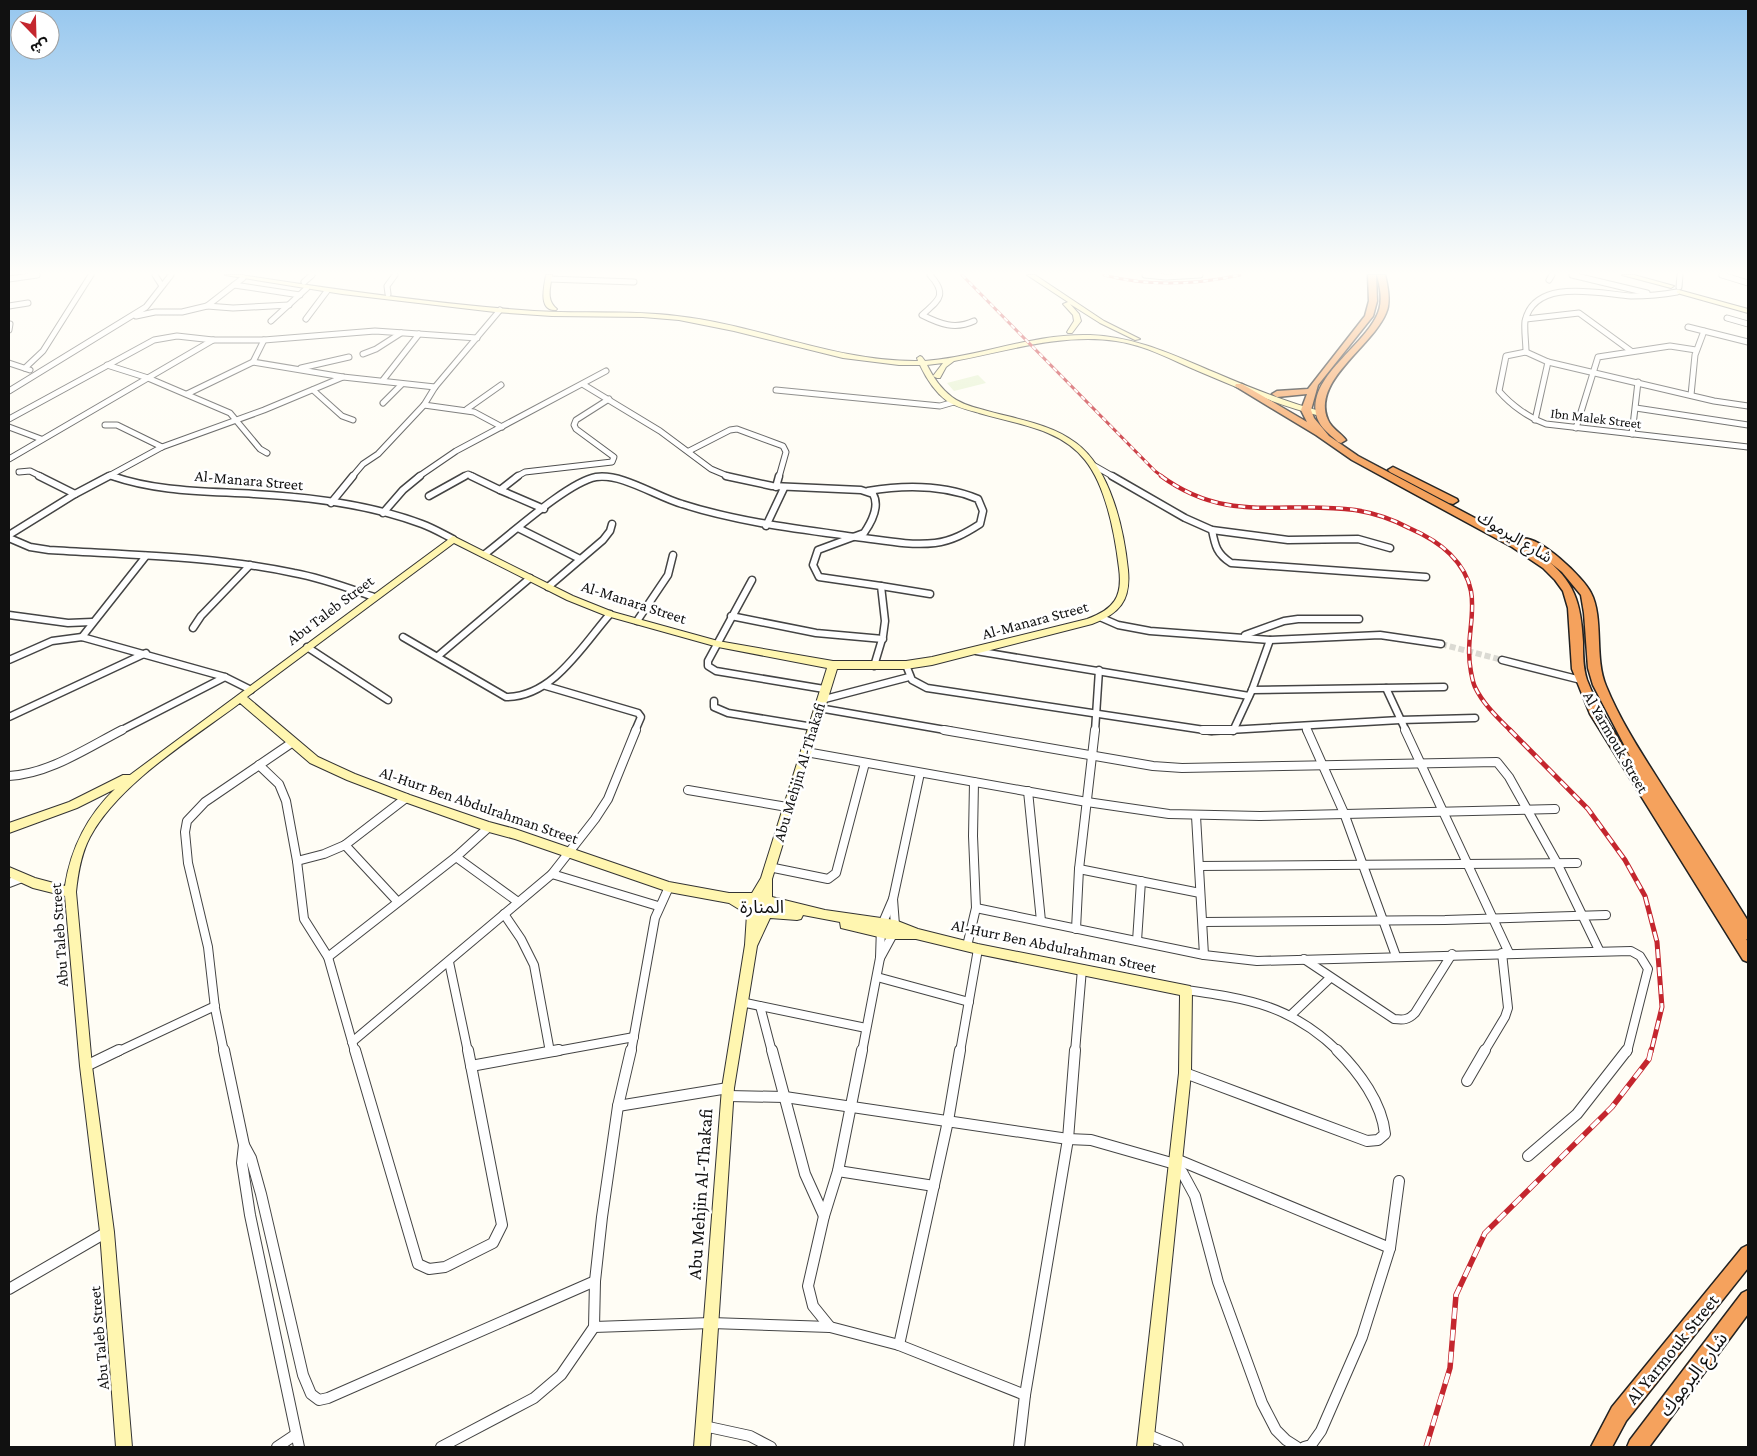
<svg xmlns="http://www.w3.org/2000/svg" width="1757" height="1456" font-family="'Crimson Pro','Noto Sans Arabic',serif">
  <style>
    .pitch { fill: #e6f2cf }
    .lines { fill: none; stroke-linecap: round; stroke-linejoin: round }
    .street-tunnel { stroke: #dbdad3; stroke-width: 6; stroke-dasharray: 6 3; stroke-linecap: butt }
    .street-far3-casing { stroke: #444; stroke-width: 7 }
    .street-far2-casing { stroke: #444; stroke-width: 9 }
    .street-far1-casing { stroke: #444; stroke-width: 10 }
    .street-casing { stroke: #444; stroke-width: 12 }
    .secondary-casing { stroke: #333; stroke-width: 2 }
    .highway-casing { stroke: #222; stroke-width: 3 }
    .street-far3 { stroke: #fff; stroke-width: 5 }
    .street-far2 { stroke: #fff; stroke-width: 6 }
    .street-far1 { stroke: #fff; stroke-width: 8 }
    .street { stroke: #fff; stroke-width: 10 }
    .secondary { fill: #fff6b0; fill-rule: evenodd }
    .highway { fill: #f5a25d; fill-rule: evenodd }
    .rail-far3-casing { stroke: #c4262e; stroke-width: 3 }
    .rail-far2-casing { stroke: #c4262e; stroke-width: 4.5 }
    .rail-far1-casing { stroke: #c4262e; stroke-width: 5 }
    .rail-casing { stroke: #c4262e; stroke-width: 5.5 }
    .rail-far3 { stroke: #fff; stroke-width: 2; stroke-dasharray: 5; stroke-linecap: butt }
    .rail-far2 { stroke: #fff; stroke-width: 2.5; stroke-dasharray: 7; stroke-linecap: butt }
    .rail-far1 { stroke: #fff; stroke-width: 3; stroke-dasharray: 9; stroke-linecap: butt }
    .rail { stroke: #fff; stroke-width: 4; stroke-dasharray: 11; stroke-linecap: butt }
    .labels { text-anchor: middle; dominant-baseline: central; stroke-width: 5; stroke-linejoin: round; paint-order: stroke }
    .far-street-label { font-size: 14px; fill: #111; stroke: #fff }
    .street-label { font-size: 16px; fill: #111; stroke: #fff }
    .neighbourhood-label { font-size: 18px; fill: #111; stroke: #fff }
    .near-street-label { font-size: 19px; fill: #111; stroke: #fff }
  </style>
  <rect width="100%" height="100%" fill="#fffdf5"/>
  <polygon class="pitch" points="978,375 986,383 954,391 947,383"/>
  <g class="lines">
    <polyline class="street-tunnel" points="1441,644 1502,660"/>
    <defs>
      <g id="street-far3">
        <polyline points="155,275 162,286"/>
        <path d="M930 275C949 296 937 301 922 315 940 324 955 330 974 321"/>
        <polyline points="1145,275 1166,277 1200,275"/>
        <polyline points="1572,275 1647,293"/>
        <polyline points="1722,275 1748,283"/>
        <polyline points="243,278 207,306 233,308 289,305"/>
        <polyline points="9,279 37,275"/>
        <polyline points="549,279 634,282"/>
        <polyline points="1549,280 1552,275"/>
        <polyline points="304,282 312,275"/>
        <polyline points="234,285 300,295"/>
        <polyline points="1679,287 1680,275"/>
        <polyline points="388,294 387,286 395,275"/>
        <polyline points="9,306 28,303"/>
        <polyline points="136,316 155,312 182,312 207,306"/>
        <polyline points="1727,318 1748,324"/>
        <polyline points="306,319 327,291"/>
        <polyline points="1526,319 1579,313 1631,351"/>
        <polyline points="271,321 307,288"/>
        <polyline points="1688,327 1748,342"/>
        <polyline points="9,330 10,324"/>
        <path d="M1526 352 1506 356 1499 391C1511 405 1529 418 1546 424L1748 447"/>
        <polyline points="1526,352 1548,362 1714,401 1748,406"/>
        <path d="M1526 352C1526 343 1524 330 1525 321 1535 277 1600 294 1631 296 1647 296 1661 295 1677 292"/>
        <polyline points="363,354 376,349 401,333"/>
        <polyline points="253,362 264,340"/>
        <polyline points="9,363 30,370"/>
        <polyline points="107,365 148,378 230,413 260,449 267,453"/>
        <polyline points="25,368 43,351 91,275"/>
        <polyline points="301,368 349,357"/>
        <polyline points="383,380 419,334"/>
        <polyline points="584,385 660,431 711,469 730,477"/>
        <polyline points="313,390 342,416 353,420"/>
        <polyline points="776,390 940,406 954,402"/>
        <polyline points="9,391 146,307 171,275"/>
        <polyline points="187,394 253,362 343,377 435,387"/>
        <polyline points="1691,395 1695,355 1704,331"/>
        <polyline points="383,403 402,384"/>
        <polyline points="424,405 474,412 502,427"/>
        <polyline points="1636,408 1748,425"/>
        <polyline points="467,409 501,385"/>
        <polyline points="9,419 154,340 177,336 213,340 264,340 375,331 477,338"/>
        <polyline points="1535,420 1548,362"/>
        <polyline points="105,425 117,425 162,447"/>
        <polyline points="9,427 41,439"/>
        <polyline points="1576,428 1598,357 1670,346 1696,350"/>
        <polyline points="1632,434 1638,382"/>
        <polyline points="689,451 730,430 737,429 783,446 786,452 779,477"/>
        <polyline points="9,459 213,340"/>
        <polyline points="1093,465 1114,477"/>
        <polyline points="19,472 30,471 42,477"/>
        <polyline points="110,475 115,477"/>
        <polyline points="107,477 162,447 264,410 343,377"/>
        <polyline points="352,477 363,464 378,454 424,405 435,387 500,310"/>
        <polyline points="418,477 456,451 606,371"/>
        <polyline points="463,477 468,474 474,477"/>
        <polyline points="516,477 525,472 612,462 614,457 576,429 574,425 576,420 609,399"/>
        <polyline points="599,477 608,477"/>
      </g>
      <g id="street-far2">
        <polyline points="39,476 75,494"/>
        <path d="M112 476C158 492 206 491 254 494 311 497 369 504 422 524 433 528 443 534 453 539"/>
        <polyline points="471,476 500,490"/>
        <polyline points="518,476 500,490 544,509"/>
        <path d="M726 476 772 486 861 490 873 494C880 506 871 523 864 533L818 550 813 565 819 577 881 586 885 621 883 636 874 666"/>
        <polyline points="1112,476 1185,518 1212,530 1288,540 1358,539 1390,548"/>
        <polyline points="776,487 779,476"/>
        <polyline points="429,496 465,476"/>
        <polyline points="331,503 353,476"/>
        <polyline points="383,513 403,490 420,476"/>
        <polyline points="766,526 784,488"/>
        <polyline points="518,528 580,559"/>
        <path d="M1212 530C1215 546 1217 554 1231 563L1426 577"/>
        <polyline points="9,535 75,494 109,476"/>
        <path d="M9 538 30 547 49 550C131 555 214 556 294 573 322 578 348 588 374 597"/>
        <path d="M485 554C510 535 568 482 596 477 622 473 657 497 682 504 738 522 798 529 856 537 882 540 909 546 935 543 952 541 966 533 980 524L983 511 978 499C944 485 904 485 868 491"/>
        <polyline points="752,580 708,661 708,666 716,671 824,689"/>
        <polyline points="881,586 930,594"/>
        <polyline points="548,587 603,540 610,531 612,524"/>
        <polyline points="9,615 68,623 92,622"/>
        <polyline points="731,616 816,633 883,639"/>
        <polyline points="1102,618 1118,625 1150,631 1270,640 1380,635 1441,644"/>
        <polyline points="637,621 668,575 673,555"/>
        <polyline points="193,628 201,616 250,565"/>
        <polyline points="1245,635 1284,621 1298,619 1359,619"/>
        <polyline points="82,637 146,556"/>
        <path d="M403 637 506 697C553 697 582 646 610 614"/>
        <polyline points="307,647 388,700"/>
        <polyline points="976,651 1249,696"/>
        <polyline points="438,656 530,578"/>
        <polyline points="9,660 52,641 82,637 225,677 251,690"/>
        <polyline points="1502,660 1581,680"/>
        <polyline points="906,665 912,680 927,688 1211,731"/>
        <polyline points="546,686 638,713 641,717 635,731"/>
        <polyline points="1386,688 1406,731"/>
        <polyline points="1252,690 1444,687"/>
        <polyline points="821,700 909,677"/>
        <polyline points="714,701 714,707 728,713 813,727"/>
        <polyline points="819,708 951,731"/>
        <polyline points="9,717 146,653"/>
        <polyline points="1305,726 1307,731"/>
        <polyline points="120,731 225,677"/>
        <polyline points="1095,731 1099,670"/>
        <polyline points="1212,731 1400,720 1475,718"/>
        <polyline points="1233,731 1252,690 1270,640"/>
      </g>
      <g id="street-far1">
        <polyline points="944,730 1153,766 1182,768 1497,762 1509,777 1557,863 1599,950"/>
        <polyline points="1203,730 1233,730"/>
        <polyline points="1307,730 1344,813 1396,956"/>
        <polyline points="1405,730 1509,953"/>
        <polyline points="806,752 1087,802 1169,814 1260,816 1555,809"/>
        <polyline points="259,765 279,784 286,801 297,861 304,919 328,957 355,1052"/>
        <path d="M9 776C49 774 87 748 122 730"/>
        <polyline points="688,790 787,807"/>
        <polyline points="1028,791 1041,921"/>
        <polyline points="1196,816 1204,955"/>
        <polyline points="345,845 397,901"/>
        <polyline points="456,857 518,902"/>
        <polyline points="297,861 324,854 345,845 406,798"/>
        <polyline points="1199,866 1577,863"/>
        <polyline points="769,867 828,879 836,873 865,763"/>
        <polyline points="1079,869 1200,893"/>
        <polyline points="552,874 595,819 608,799 636,730"/>
        <polyline points="9,883 22,878"/>
        <polyline points="976,908 1204,955 1257,961 1631,951 1640,956 1648,969 1627,1052"/>
        <polyline points="504,914 521,939 534,965 550,1052"/>
        <polyline points="1203,922 1445,920 1606,915"/>
        <polyline points="1076,929 1079,869 1095,730"/>
        <polyline points="1137,941 1141,881"/>
        <polyline points="967,946 976,908 973,836 974,782"/>
        <polyline points="328,957 456,857 489,827"/>
        <polyline points="880,958 892,936 895,925 893,899 920,773"/>
        <path d="M1304 959 1394 1019C1404 1020 1408 1020 1415 1013L1452 954"/>
        <polyline points="449,962 468,1052"/>
        <polyline points="877,977 969,1002"/>
        <path d="M1186 990C1249 999 1291 1005 1339 1052"/>
        <polyline points="741,1002 866,1028"/>
        <polyline points="760,1006 772,1052"/>
        <polyline points="1291,1015 1330,978"/>
        <polyline points="352,1042 552,874 658,906"/>
        <polyline points="117,1052 215,1006"/>
        <polyline points="224,1052 215,1008 208,947 188,863 185,832 187,821 205,802 293,742"/>
        <polyline points="552,1052 634,1037"/>
        <polyline points="631,1052 655,918 669,887"/>
        <polyline points="862,1052 880,958 881,927 893,899"/>
        <polyline points="960,1052 978,949"/>
        <polyline points="1075,1052 1082,969"/>
        <polyline points="1484,1052 1505,1017 1508,1008 1502,953"/>
      </g>
      <g id="street">
        <polyline points="224,1050 244,1145 242,1163 250,1215 299,1447"/>
        <polyline points="355,1050 418,1264 429,1269 445,1267 493,1243 502,1225 468,1050"/>
        <polyline points="772,1050 805,1174 824,1216"/>
        <polyline points="86,1066 119,1050"/>
        <polyline points="471,1066 559,1050"/>
        <path d="M1185 1073 1367 1141 1378 1140 1385 1134C1382 1103 1359 1072 1337 1050"/>
        <polyline points="1467,1081 1485,1050"/>
        <polyline points="728,1096 785,1097 1068,1139 1091,1140 1175,1164 1182,1172 1195,1196 1218,1282 1262,1403 1276,1430 1286,1440 1297,1447"/>
        <polyline points="618,1106 728,1088"/>
        <polyline points="244,1145 251,1158 261,1194 303,1375 311,1394 319,1400 328,1398 595,1281"/>
        <polyline points="1528,1156 1577,1114 1627,1050"/>
        <polyline points="1176,1159 1390,1248"/>
        <polyline points="838,1171 934,1186"/>
        <polyline points="9,1289 107,1232"/>
        <polyline points="594,1327 711,1323 830,1327 899,1345 1025,1395"/>
        <polyline points="830,1327 813,1306 808,1286 824,1216 838,1171 862,1050"/>
        <polyline points="899,1345 948,1121 960,1050"/>
        <polyline points="704,1426 750,1436 771,1447"/>
        <polyline points="1146,1434 1178,1447"/>
        <polyline points="277,1447 295,1435"/>
        <polyline points="441,1447 534,1398 561,1375 594,1327 595,1281 602,1217 618,1106 631,1050"/>
        <polyline points="1019,1447 1025,1395 1068,1139 1075,1050"/>
        <polyline points="1304,1447 1311,1445 1321,1431 1362,1337 1390,1248 1399,1181"/>
      </g>
      <g id="secondary">
        <path d="M225 275H241C338 290 436 304 534 311 581 314 629 310 677 316 759 325 835 362 918 361L917 358 920 356 922 357 925 361C980 357 1034 333 1090 335 1137 337 1173 355 1216 373 1251 388 1286 402 1323 412V416H1320C1278 405 1238 388 1198 371 1172 360 1145 345 1116 341 1062 333 1007 351 954 361L946 367 940 378H937L933 376 943 363 927 365C933 377 941 389 952 397 961 404 973 407 984 410 1015 419 1050 423 1076 443 1111 469 1124 530 1128 570 1131 601 1119 614 1092 624L932 665 906 669H837L772 879V897L825 910 895 920 918 929 978 944 1190 986 1192 990 1191 1073 1153 1447H1137L1179 1073 1180 995 978 954 916 939H887L841 928 840 922 803 915 801 919 797 920 770 918 757 946 734 1088 710 1447H694L722 1088 745 945 747 914 729 903 669 892 515 839 489 832 402 801 347 780 310 763 240 703C192 739 119 783 90 837 81 854 78 873 76 892L92 1066 114 1232 132 1447H116L100 1232 80 1066 65 896 33 888 9 877V867L35 878 65 886C71 848 87 816 115 789L77 808 9 833V823L69 802 123 775H130L453 536 573 596 613 612 718 641 833 661H906L932 657 1087 619C1114 609 1123 597 1119 568 1115 535 1106 486 1085 460 1060 428 1015 424 979 413 968 410 956 407 947 401 935 392 926 378 920 365H899L843 358 734 331 679 320 643 317 552 316 495 312 342 294ZM454 543 567 600 607 616 718 647 827 668 761 878 752 893H729L669 882 515 829 489 822 410 795 355 774 318 757 247 697Z"/>
        <path d="M546 275H552C550 289 546 300 557 309L556 310C538 311 544 287 546 275Z"/>
        <polygon points="1027,275 1035,275 1104,321 1140,339 1135,340 1100,323 1070,304 1079,314 1081,321 1072,333 1068,333 1067,332 1074,321 1073,315 1063,304 1068,302"/>
        <polygon points="1622,275 1634,275 1674,286 1671,288"/>
        <polygon points="1679,290 1748,309 1748,313 1677,293 1677,291"/>
      </g>
      <g id="highway">
        <path d="M1368 275H1376L1377 301 1373 316 1318 385 1311 410 1314 418 1329 436 1358 456 1520 542 1521 539C1538 534 1584 578 1591 593 1604 618 1594 658 1606 686 1622 725 1646 760 1668 795 1695 837 1722 879 1748 921V940L1746 939 1748 942V962L1743 960 1590 714 1572 669 1568 608 1563 591 1555 580 1543 568 1512 547 1352 460 1316 435 1235 386 1236 384H1242L1307 422 1301 410 1307 394 1277 397 1272 394 1277 391 1308 389 1365 316 1369 301ZM1542 556 1562 572 1581 595 1584 613 1588 668 1593 685 1632 760C1616 735 1598 709 1587 680 1583 668 1583 655 1583 642 1581 603 1575 581 1542 556Z"/>
        <path d="M1377 275H1385C1388 287 1391 302 1386 313 1372 347 1311 381 1328 420 1331 428 1341 433 1346 440L1341 443 1338 442C1332 436 1323 430 1319 422 1300 381 1364 348 1378 313 1383 301 1380 287 1377 275Z"/>
        <polygon points="1393,467 1457,499 1458,501 1453,504 1449,503 1390,472 1388,470"/>
        <polygon points="1748,1245 1748,1268 1626,1421 1612,1447 1591,1447 1612,1407 1742,1248"/>
        <polygon points="1748,1290 1748,1314 1649,1447 1627,1447 1630,1440 1742,1293"/>
      </g>
    </defs>
    <use href="#street-far3" class="street-far3-casing"/>
    <use href="#street-far2" class="street-far2-casing"/>
    <use href="#street-far1" class="street-far1-casing"/>
    <use href="#street" class="street-casing"/>
    <use href="#secondary" class="secondary-casing"/>
    <use href="#highway" class="highway-casing"/>
    <use href="#street-far3" class="street-far3"/>
    <use href="#street-far2" class="street-far2"/>
    <use href="#street-far1" class="street-far1"/>
    <use href="#street" class="street"/>
    <use href="#secondary" class="secondary"/>
    <use href="#highway" class="highway"/>
    <defs>
      <g id="rail-far3">
        <polyline points="962,275 1155,471 1163,477"/>
        <path d="M1104 275C1150 287 1194 285 1240 275"/>
      </g>
      <path id="rail-far2" d="M1161 476C1228 525 1283 500 1355 510 1374 513 1392 519 1409 528 1425 535 1438 542 1450 554 1490 594 1462 627 1471 672 1472 677 1473 683 1475 687 1483 704 1498 718 1511 731"/>
      <polyline id="rail-far1" points="1510,730 1588,809 1625,860 1645,896 1657,942 1662,1007 1651,1052"/>
      <polyline id="rail" points="1426,1447 1450,1368 1456,1295 1485,1233 1612,1107 1649,1059 1651,1050"/>
    </defs>
    <use href="#rail-far3" class="rail-far3-casing"/>
    <use href="#rail-far2" class="rail-far2-casing"/>
    <use href="#rail-far1" class="rail-far1-casing"/>
    <use href="#rail" class="rail-casing"/>
    <use href="#rail-far3" class="rail-far3"/>
    <use href="#rail-far2" class="rail-far2"/>
    <use href="#rail-far1" class="rail-far1"/>
    <use href="#rail" class="rail"/>
  </g>
  <linearGradient id="sky" x2="0" y2="1"><stop stop-color="#95c6ee"/><stop offset="0.57" stop-color="#fffefa"/><stop offset="1" stop-color="#fffefa" stop-opacity="0"/></linearGradient>
  <rect width="1757" height="479" fill="url(#sky)"/>
  <g class="labels">
    <g class="far-street-label">
      <text transform="translate(1596 418) rotate(7)">Ibn Malek Street</text>
    </g>
    <g class="street-label">
      <text transform="translate(249 480) rotate(5)">Al-Manara Street</text>
      <text transform="translate(1515 537) rotate(31)">شارع اليرموك</text>
      <text transform="translate(634 602) rotate(18)">Al-Manara Street</text>
      <text transform="translate(330 610) rotate(-37)">Abu Taleb Street</text>
      <text transform="translate(1035 620) rotate(-15)">Al-Manara Street</text>
      <text transform="translate(1616 742) rotate(60)">Al Yarmouk Street</text>
      <text transform="translate(799 772) rotate(-73)">Abu Mehjin Al-Thakafi</text>
      <text transform="translate(479 805) rotate(19)">Al-Hurr Ben Abdulrahman Street</text>
      <text transform="translate(59 935) rotate(-94)">Abu Taleb Street</text>
      <text transform="translate(1054 946) rotate(12)">Al-Hurr Ben Abdulrahman Street</text>
      <text transform="translate(99 1338) rotate(-95)">Abu Taleb Street</text>
    </g>
    <g class="neighbourhood-label">
      <text x="762" y="907">المنارة</text>
    </g>
    <g class="near-street-label">
      <text transform="translate(700 1194) rotate(-86)">Abu Mehjin Al-Thakafi</text>
      <text transform="translate(1672 1349) rotate(-51)">Al Yarmouk Street</text>
      <text transform="translate(1693 1374) rotate(-53)">شارع اليرموك</text>
    </g>
  </g>
  <rect width="1757" height="1456" fill="none" stroke="#111111" stroke-width="20"/>
  <g transform="translate(35 35) rotate(157)"><circle r="24" fill="#ffffff" stroke="#a0a0a0"/>
  <path d="M0-4L9 19L0 12L-9 19Z" fill="#c4262e"/>
  <text y="-8" font-size="14" font-weight="bold" text-anchor="middle" fill="#111111">ش</text>
  </g>
</svg>
